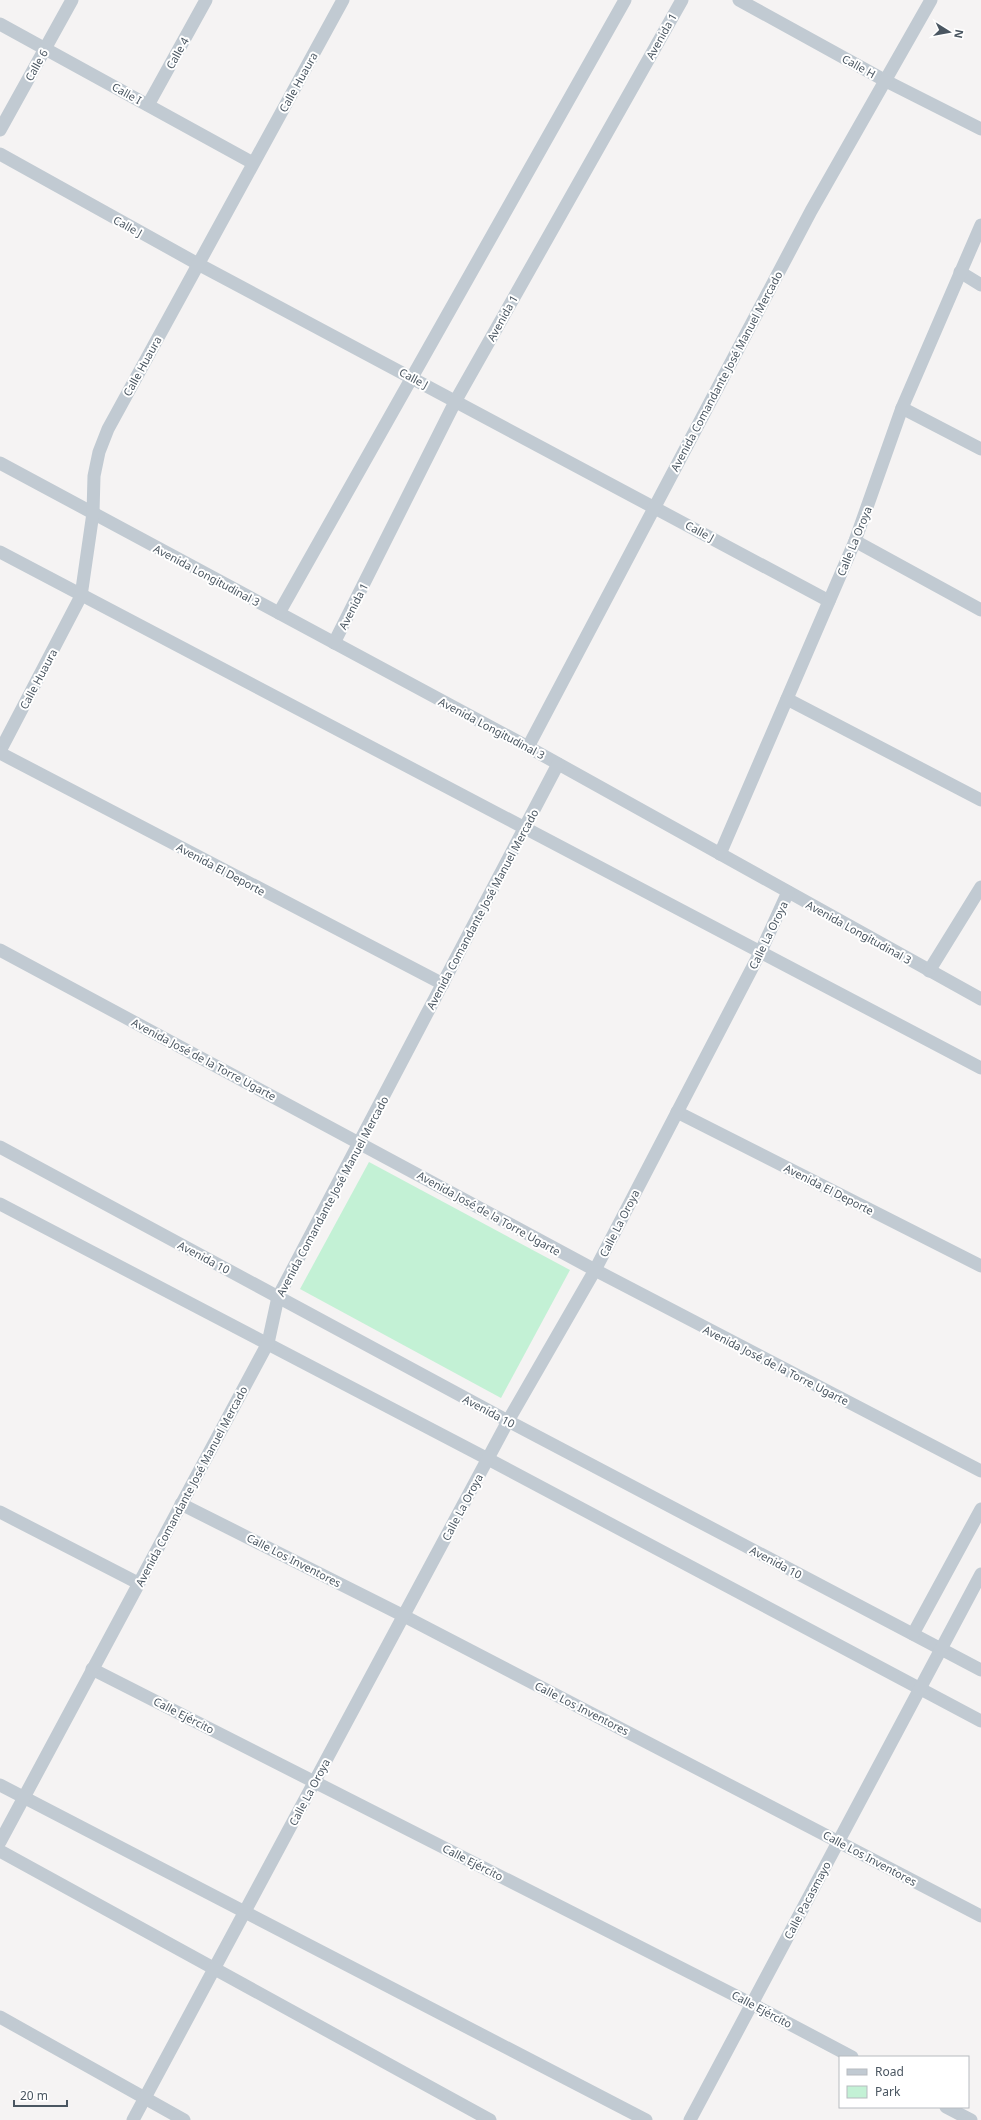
<svg xmlns="http://www.w3.org/2000/svg" width="981" height="2120" font-family="'Noto Sans',sans-serif">
  <style>
    .green { fill: #c3f1d5 }
    .lines { fill: none; stroke-linecap: round; stroke-linejoin: round }
    .street { stroke: #c1cad2; stroke-width: 13 }
    .labels { text-anchor: middle; dominant-baseline: central; stroke-width: 4; stroke-linejoin: round; paint-order: stroke }
    .street-label { font-size: 11px; fill: #4a5661; stroke: #fff }
  </style>
  <rect width="100%" height="100%" fill="#f5f3f3"/>
  <polygon class="green" points="369,1162 570,1270 501,1398 300,1289"/>
  <g class="lines">
    <g class="street">
      <polyline points="739,0 886,81 981,129"/>
      <polyline points="0,24 253,163"/>
      <polyline points="148,105 206,0"/>
      <polyline points="0,130 72,0"/>
      <polyline points="0,154 198,264 829,601"/>
      <polyline points="960,272 981,285"/>
      <polyline points="902,408 981,449"/>
      <polyline points="0,463 528,747 981,999"/>
      <polyline points="855,541 981,610"/>
      <polyline points="0,552 981,1068"/>
      <polyline points="279,613 625,0"/>
      <polyline points="334,643 456,400 682,0"/>
      <polyline points="787,699 981,800"/>
      <polyline points="528,747 811,211 931,0"/>
      <polyline points="0,751 81,596 93,513 94,476 99,452 108,429 343,0"/>
      <polyline points="0,753 443,984"/>
      <polyline points="720,854 855,541 902,408 981,225"/>
      <polyline points="0,950 595,1270 981,1471"/>
      <polyline points="929,971 981,887"/>
      <polyline points="677,1112 981,1266"/>
      <polyline points="0,1147 508,1421 981,1670"/>
      <polyline points="0,1204 488,1459 981,1721"/>
      <polyline points="181,1504 404,1616 981,1916"/>
      <polyline points="0,1512 138,1583"/>
      <polyline points="913,1634 981,1509"/>
      <polyline points="92,1669 752,2004 852,2057"/>
      <polyline points="0,1785 646,2120"/>
      <polyline points="0,1842 268,1343 278,1297 558,764"/>
      <polyline points="0,1851 490,2120"/>
      <polyline points="0,2017 184,2120"/>
      <polyline points="946,2107 971,2120"/>
      <polyline points="133,2120 508,1421 595,1270 761,951 788,892"/>
      <polyline points="690,2120 981,1574"/>
    </g>
  </g>
  <g class="labels">
    <g class="street-label">
      <text transform="translate(661 36) rotate(-61)">Avenida 1</text>
      <text transform="translate(177 53) rotate(-61)">Calle 4</text>
      <text transform="translate(36 65) rotate(-61)">Calle 6</text>
      <text transform="translate(859 66) rotate(29)">Calle H</text>
      <text transform="translate(298 82) rotate(-61)">Calle Huaura</text>
      <text transform="translate(127 93) rotate(29)">Calle I</text>
      <text transform="translate(128 226) rotate(29)">Calle J</text>
      <text transform="translate(502 318) rotate(-61)">Avenida 1</text>
      <text transform="translate(142 366) rotate(-61)">Calle Huaura</text>
      <text transform="translate(726 371) rotate(-62)">Avenida Comandante José Manuel Mercado</text>
      <text transform="translate(414 378) rotate(28)">Calle J</text>
      <text transform="translate(700 531) rotate(28)">Calle J</text>
      <text transform="translate(854 541) rotate(-68)">Calle La Oroya</text>
      <text transform="translate(207 575) rotate(28)">Avenida Longitudinal 3</text>
      <text transform="translate(353 606) rotate(-63)">Avenida 1</text>
      <text transform="translate(38 679) rotate(-62)">Calle Huaura</text>
      <text transform="translate(492 728) rotate(28)">Avenida Longitudinal 3</text>
      <text transform="translate(221 869) rotate(28)">Avenida El Deporte</text>
      <text transform="translate(482 909) rotate(-62)">Avenida Comandante José Manuel Mercado</text>
      <text transform="translate(859 932) rotate(29)">Avenida Longitudinal 3</text>
      <text transform="translate(768 935) rotate(-64)">Calle La Oroya</text>
      <text transform="translate(204 1059) rotate(28)">Avenida José de la Torre Ugarte</text>
      <text transform="translate(829 1189) rotate(27)">Avenida El Deporte</text>
      <text transform="translate(332 1196) rotate(-62)">Avenida Comandante José Manuel Mercado</text>
      <text transform="translate(489 1213) rotate(29)">Avenida José de la Torre Ugarte</text>
      <text transform="translate(619 1223) rotate(-63)">Calle La Oroya</text>
      <text transform="translate(204 1257) rotate(28)">Avenida 10</text>
      <text transform="translate(776 1365) rotate(27)">Avenida José de la Torre Ugarte</text>
      <text transform="translate(489 1411) rotate(28)">Avenida 10</text>
      <text transform="translate(191 1486) rotate(-62)">Avenida Comandante José Manuel Mercado</text>
      <text transform="translate(462 1507) rotate(-62)">Calle La Oroya</text>
      <text transform="translate(294 1560) rotate(27)">Calle Los Inventores</text>
      <text transform="translate(776 1562) rotate(28)">Avenida 10</text>
      <text transform="translate(582 1708) rotate(27)">Calle Los Inventores</text>
      <text transform="translate(184 1715) rotate(27)">Calle Ejército</text>
      <text transform="translate(309 1792) rotate(-62)">Calle La Oroya</text>
      <text transform="translate(870 1858) rotate(28)">Calle Los Inventores</text>
      <text transform="translate(473 1862) rotate(27)">Calle Ejército</text>
      <text transform="translate(807 1900) rotate(-62)">Calle Pacasmayo</text>
      <text transform="translate(762 2009) rotate(28)">Calle Ejército</text>
    </g>
  </g>
  <rect x="839" y="2056" width="130" height="52" fill="#ffffff" stroke="#b7bbc0"/>
  <rect x="847" y="2069" width="20" height="6" fill="#c1cad2" stroke="#b7bbc0"/>
  <text x="875" y="2076" font-size="12" fill="#4a5661">Road</text>
  <rect x="847" y="2086" width="20" height="12" fill="#c3f1d5" stroke="#b7bbc0"/>
  <text x="875" y="2096" font-size="12" fill="#4a5661">Park</text>
  <g transform="translate(949 32) rotate(101)" stroke="#ffffff" stroke-width="3" paint-order="stroke">
  <path d="M0-3L7 15L0 10L-7 15Z" fill="#4a5661"/>
  <text y="-6" font-size="11" font-weight="bold" text-anchor="middle" fill="#4a5661">N</text>
  </g>
  <path d="M14 2100v6h53v-6" fill="none" stroke="#4a5661" stroke-width="2"/>
  <text x="20" y="2100" font-size="12" fill="#4a5661" stroke="#ffffff" stroke-width="3" paint-order="stroke">20 m</text>
</svg>
